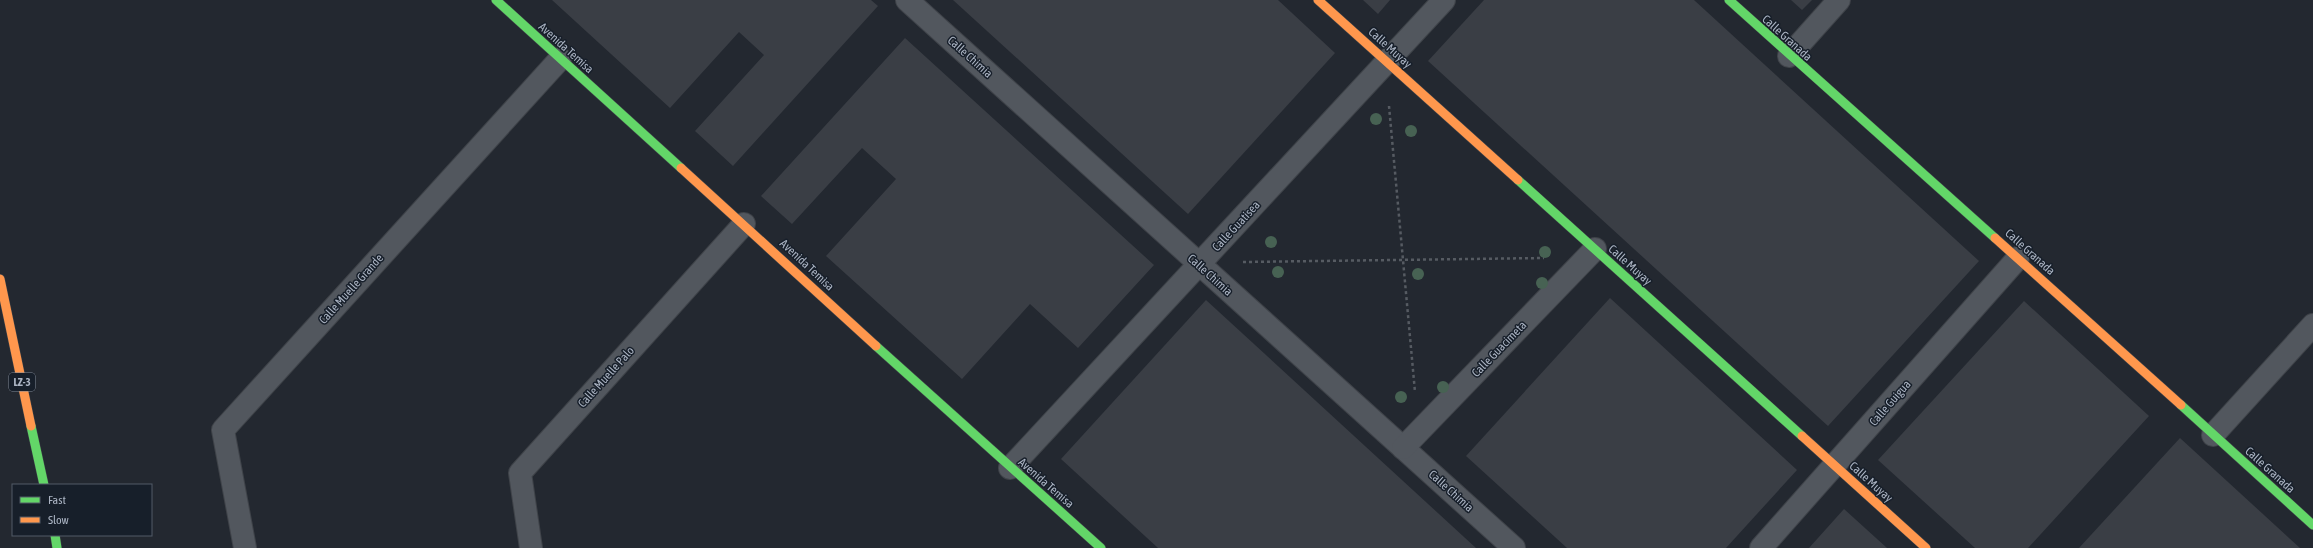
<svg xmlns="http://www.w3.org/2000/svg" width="2313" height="548" font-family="'Asap Condensed',sans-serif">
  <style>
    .building { fill: #3a3e45 }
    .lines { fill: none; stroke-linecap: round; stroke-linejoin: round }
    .street-casing { stroke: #3f4349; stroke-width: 24 }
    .fast-casing { stroke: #3f4349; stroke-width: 10 }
    .slow-casing { stroke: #3f4349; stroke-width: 10 }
    .path { stroke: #565b62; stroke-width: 2.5; stroke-dasharray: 3 3; stroke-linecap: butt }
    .street { stroke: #52575e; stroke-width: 22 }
    .fast { stroke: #63d668; stroke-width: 9 }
    .slow { stroke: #ff974d; stroke-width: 9 }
    .tree { fill: #476253 }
    .labels { text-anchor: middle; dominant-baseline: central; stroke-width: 3; stroke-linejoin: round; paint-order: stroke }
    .shield { fill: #171f2a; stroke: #7f8795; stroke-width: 1 }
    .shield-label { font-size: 11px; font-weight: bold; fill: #abb4c3 }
    .street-label { font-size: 12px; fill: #abb4c3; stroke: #171f2a }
  </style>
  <rect width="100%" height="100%" fill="#232830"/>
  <g class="building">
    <polygon points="552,0 871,0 878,6 733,166 695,131 764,55 739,32 670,108"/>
    <polygon points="953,0 1278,0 1335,53 1188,214"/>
    <polygon points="1363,0 1390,0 1378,14"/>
    <polygon points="1484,0 1694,0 1979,261 1828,426 1428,61"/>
    <polygon points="1791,0 1812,0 1802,10"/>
    <polygon points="905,38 1154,265 1078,348 1030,304 962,379 826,256 896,179 862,148 792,224 761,196"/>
    <polygon points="1610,298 1797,470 1726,548 1567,548 1466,456"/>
    <polygon points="1206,300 1476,548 1158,548 1061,459"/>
    <polygon points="2024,301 2149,416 2028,548 1975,548 1878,460"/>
    <polygon points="2180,438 2300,548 2079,548"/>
    <polygon points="1844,509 1887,548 1809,548"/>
  </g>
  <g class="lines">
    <defs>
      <g id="street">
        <polyline points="907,0 1514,548"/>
        <polyline points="1789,56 1839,0"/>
        <polyline points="2213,435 2313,325"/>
        <polyline points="1403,448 1595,249"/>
        <polyline points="1010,468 1444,0"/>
        <polyline points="245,548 223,430 560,59"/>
        <polyline points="531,548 520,473 744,224"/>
        <polyline points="1761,548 2018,258"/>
      </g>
      <g id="fast">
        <polyline points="496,0 681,168"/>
        <polyline points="1729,0 1995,238"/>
        <polyline points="1518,180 1802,436"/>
        <polyline points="876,346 1101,548"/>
        <polyline points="2181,405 2313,525"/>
        <polyline points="31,426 44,485"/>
        <polyline points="55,535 57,548"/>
      </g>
      <g id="slow">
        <polyline points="1318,0 1518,180"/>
        <polyline points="681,168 876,346"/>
        <polyline points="1995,238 2181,405"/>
        <polyline points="0,279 31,426"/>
        <polyline points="1802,436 1926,548"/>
      </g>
    </defs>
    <use href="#street" class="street-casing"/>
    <use href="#fast" class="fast-casing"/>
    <use href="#slow" class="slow-casing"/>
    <g class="path">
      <polyline points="1389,106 1415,392"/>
      <polyline points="1243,262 1544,258"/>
    </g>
    <use href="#street" class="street"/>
    <use href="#fast" class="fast"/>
    <use href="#slow" class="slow"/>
  </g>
  <g class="tree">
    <circle cx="1376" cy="119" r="6"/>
    <circle cx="1411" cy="131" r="6"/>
    <circle cx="1271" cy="242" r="6"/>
    <circle cx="1545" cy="252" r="6"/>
    <circle cx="1278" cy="272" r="6"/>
    <circle cx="1418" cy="274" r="6"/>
    <circle cx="1542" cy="283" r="6"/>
    <circle cx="1443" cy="387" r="6"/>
    <circle cx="1401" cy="397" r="6"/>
  </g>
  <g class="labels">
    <rect class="shield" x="9" y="373" width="26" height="18" rx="3"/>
    <g class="shield-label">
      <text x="22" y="382">LZ-3</text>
    </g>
    <g class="street-label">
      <text transform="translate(1787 38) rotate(42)">Calle Granada</text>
      <text transform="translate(566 48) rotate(42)">Avenida Temisa</text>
      <text transform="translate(1390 48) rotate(42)">Calle Muyay</text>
      <text transform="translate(970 57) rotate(42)">Calle Chimia</text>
      <text transform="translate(1236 226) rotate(-47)">Calle Guatisea</text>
      <text transform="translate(2030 252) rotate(42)">Calle Granada</text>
      <text transform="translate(807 265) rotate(43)">Avenida Temisa</text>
      <text transform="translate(1630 265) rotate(42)">Calle Muyay</text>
      <text transform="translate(1210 275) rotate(42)">Calle Chimia</text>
      <text transform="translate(351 289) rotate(-48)">Calle Muelle Grande</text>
      <text transform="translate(1499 349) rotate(-46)">Calle Guacimeta</text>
      <text transform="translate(606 377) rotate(-48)">Calle Muelle Palo</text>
      <text transform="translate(1890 403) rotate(-49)">Calle Guigua</text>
      <text transform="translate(2270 470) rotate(42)">Calle Granada</text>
      <text transform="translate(1871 482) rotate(42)">Calle Muyay</text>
      <text transform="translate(1046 483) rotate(41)">Avenida Temisa</text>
      <text transform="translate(1451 491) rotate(42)">Calle Chimia</text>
    </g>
  </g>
  <rect x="12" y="484" width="140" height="52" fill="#171f2a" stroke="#525b67"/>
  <rect x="20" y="497" width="20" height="6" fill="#63d668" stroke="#525b67"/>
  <text x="48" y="504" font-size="12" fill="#abb4c3">Fast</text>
  <rect x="20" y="517" width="20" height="6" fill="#ff974d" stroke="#525b67"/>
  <text x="48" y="524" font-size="12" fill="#abb4c3">Slow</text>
</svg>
